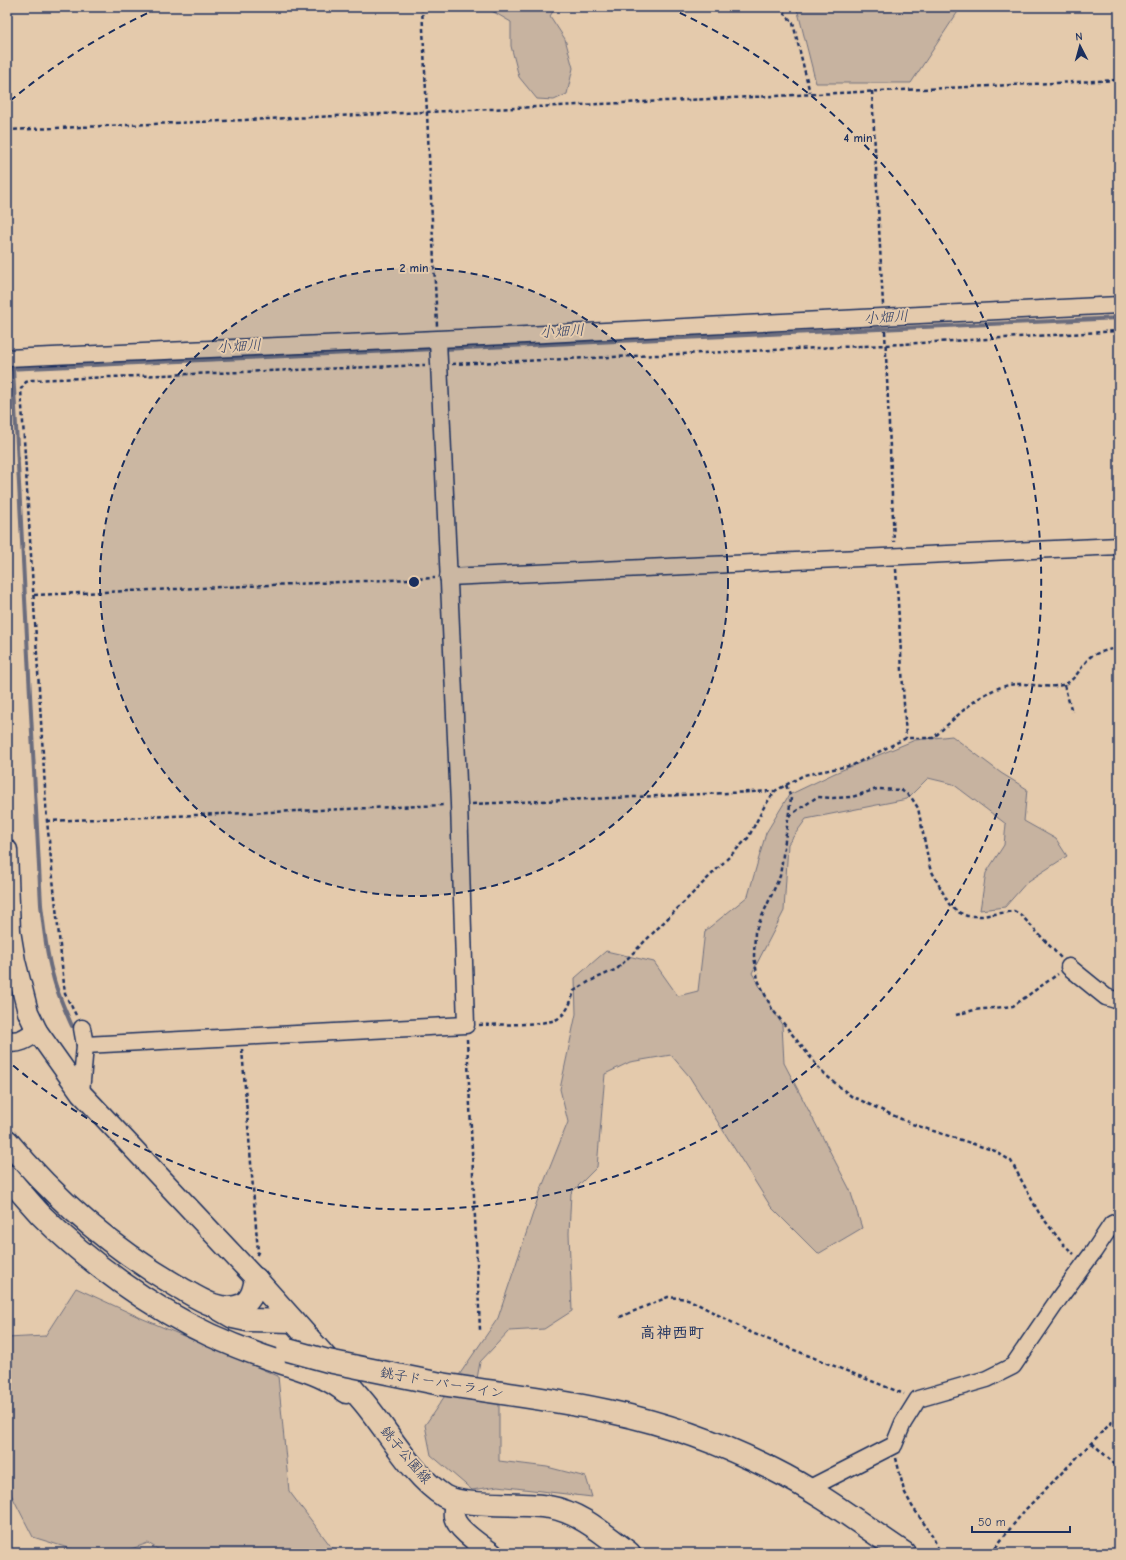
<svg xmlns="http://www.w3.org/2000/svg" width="1126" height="1560" font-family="'Comic Neue','Klee One',sans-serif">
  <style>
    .green { fill: #c7b3a0; stroke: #71717f }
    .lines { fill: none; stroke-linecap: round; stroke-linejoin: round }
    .stream { stroke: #6b6c7d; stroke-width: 4 }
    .minor-casing { stroke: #1b2f5e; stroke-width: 19 }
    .tertiary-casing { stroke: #1b2f5e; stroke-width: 23 }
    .secondary-casing { stroke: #1b2f5e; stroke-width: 25 }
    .path { stroke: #1b2f5e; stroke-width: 2.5; stroke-dasharray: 4 3; stroke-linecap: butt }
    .minor { stroke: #e4caac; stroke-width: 16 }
    .tertiary { stroke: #e4caac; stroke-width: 20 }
    .secondary { stroke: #e4caac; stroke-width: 22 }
    .secondary-bridge-casing { stroke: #1b2f5e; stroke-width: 25; stroke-linecap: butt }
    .secondary-bridge { stroke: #e4caac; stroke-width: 22 }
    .ring { fill: none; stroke: #1b2f5e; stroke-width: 2; stroke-dasharray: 7 5 }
    .labels { text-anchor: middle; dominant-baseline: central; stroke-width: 4; stroke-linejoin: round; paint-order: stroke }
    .street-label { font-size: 14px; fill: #1b2f5e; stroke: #e4caac }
    .water-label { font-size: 15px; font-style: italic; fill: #2f3e66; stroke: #e4caac }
    .quarter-label { font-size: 16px; font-weight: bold; fill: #1b2f5e; stroke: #e4caac }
    .centre { fill: #1b2f5e; stroke: #e4caac; stroke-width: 2 }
    .ring-label { font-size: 12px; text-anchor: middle; font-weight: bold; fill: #1b2f5e; stroke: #e4caac; stroke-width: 4; stroke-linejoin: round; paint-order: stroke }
  </style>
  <rect width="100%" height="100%" fill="#e4caac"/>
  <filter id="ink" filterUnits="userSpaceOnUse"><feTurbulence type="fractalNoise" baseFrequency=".025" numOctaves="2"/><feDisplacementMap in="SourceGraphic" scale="8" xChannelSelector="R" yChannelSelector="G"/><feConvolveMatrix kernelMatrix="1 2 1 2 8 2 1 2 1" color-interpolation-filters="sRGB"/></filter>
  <g filter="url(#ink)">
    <g class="green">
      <polygon points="490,7 556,7 550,16 565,39 573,68 567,94 554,100 537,99 519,77 511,46 511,22 492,11"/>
      <polygon points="794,7 961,7 911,83 816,83 798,12"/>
      <polygon points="952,736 1001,773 1027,789 1024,821 1056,839 1067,856 1027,882 1005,907 980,910 986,873 1004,845 1006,824 953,784 928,778 907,799 806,819 788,844 784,911 752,973 782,1025 784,1063 850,1190 862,1228 818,1254 771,1207 689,1076 671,1055 630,1062 605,1074 597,1167 571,1193 569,1233 572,1311 544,1329 509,1331 480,1362 477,1379 499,1405 499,1461 547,1467 586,1477 592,1497 498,1486 472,1490 431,1455 425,1425 498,1318 540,1192 568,1122 560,1089 576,1014 575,978 606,951 654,962 678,996 698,991 705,931 748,896 766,833 789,795 835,773 915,740"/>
      <polygon points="76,1288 141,1318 278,1376 289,1491 336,1553 164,1553 148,1543 120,1553 84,1553 33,1537 11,1494 7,1462 7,1338 45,1336"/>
    </g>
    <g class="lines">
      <g class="stream">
        <polyline points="442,349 1119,318"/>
        <polyline points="7,369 435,349"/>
        <path d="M13 369 41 905C44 929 46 953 53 976 57 993 65 1010 72 1026"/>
      </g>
      <defs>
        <g id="minor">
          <path d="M7 358C378 342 748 326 1119 305"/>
          <polyline points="448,577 1119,546"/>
          <polyline points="1069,967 1106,997 1119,1001"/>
          <polyline points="85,1045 466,1025 459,804 438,340"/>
          <polyline points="81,1093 85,1045 82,1028"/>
          <polyline points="808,1489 894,1445 903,1423 918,1399 987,1379 1013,1366 1060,1297 1094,1251 1112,1224 1119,1221"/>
        </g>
        <g id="tertiary">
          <polyline points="7,850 10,931 15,961 28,1012 37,1031 81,1093 256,1279"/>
          <path d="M7 1041C19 1044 27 1038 37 1031"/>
          <path d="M455 1500C455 1505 453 1511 454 1516 456 1529 481 1545 492 1553"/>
        </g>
        <g id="secondary">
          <path d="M7 1141C55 1199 112 1248 177 1286 195 1296 220 1315 242 1305 252 1300 254 1289 256 1279"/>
          <path d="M7 1176C18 1189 29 1202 41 1215 87 1261 150 1307 210 1335 234 1346 258 1355 283 1363 307 1371 326 1376 346 1392"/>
          <path d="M256 1279C292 1319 328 1359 362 1400 387 1429 412 1476 444 1496 465 1508 522 1502 549 1507 580 1512 605 1535 629 1553"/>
          <polyline points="219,1309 233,1317 247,1320 293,1321"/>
          <path d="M441 1384C498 1393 556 1399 612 1412 668 1424 723 1444 774 1470 820 1493 862 1525 904 1553"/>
        </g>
      </defs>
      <use href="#minor" class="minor-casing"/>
      <use href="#tertiary" class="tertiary-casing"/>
      <use href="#secondary" class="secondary-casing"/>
      <g class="path">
        <polyline points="422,7 437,326"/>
        <polyline points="779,7 793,23 810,93"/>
        <polyline points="872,91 883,305"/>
        <path d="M7 130C378 115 748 97 1119 80"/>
        <polyline points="885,331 894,542"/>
        <polyline points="452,364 886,345 1119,331"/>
        <polyline points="896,569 906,738"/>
        <polyline points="34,595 435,578"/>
        <polyline points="1064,685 1072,712"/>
        <polyline points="786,785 791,798 780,876 755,932 754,956 758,980 772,1009 823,1073 851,1096 912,1124 995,1151 1011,1161 1039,1213 1063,1244 1074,1254"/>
        <polyline points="472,804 774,791"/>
        <polyline points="789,816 817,797 833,798 852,797 877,789 901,790 911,797 918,808 930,868 949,904 958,912 967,916 982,916 1014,911 1021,915 1061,958"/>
        <polyline points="47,821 445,805"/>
        <polyline points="76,1015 65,994 47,821 21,389 26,382 32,380 425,365"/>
        <polyline points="956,1015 974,1010 1013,1006 1058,974"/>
        <path d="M479 1025C495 1024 549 1026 559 1018 568 1011 571 1002 574 991L590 981 617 969 748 838 764 807 775 791 804 775 853 765 906 738H933C957 717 982 687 1016 684 1031 683 1047 689 1062 685 1075 682 1081 666 1090 657 1095 653 1112 649 1119 647"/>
        <polyline points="467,1039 480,1330"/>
        <polyline points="242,1049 258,1252 256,1257"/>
        <polyline points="620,1317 668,1297 688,1299 752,1333 904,1394"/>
        <polyline points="1092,1443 1119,1468"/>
        <polyline points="896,1458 904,1491 912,1506 932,1535 940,1553"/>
        <polyline points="991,1553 1025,1510 1112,1422 1119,1421"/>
      </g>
      <use href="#minor" class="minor"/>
      <use href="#tertiary" class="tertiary"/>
      <use href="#secondary" class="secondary"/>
      <defs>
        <polyline id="secondary-bridge" points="288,1350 328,1361 441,1384"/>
      </defs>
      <use href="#secondary-bridge" class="secondary-bridge-casing"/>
      <use href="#secondary-bridge" class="secondary-bridge"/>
    </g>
  </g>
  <circle cx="414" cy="582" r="314" fill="#1b2f5e" fill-opacity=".12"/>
  <g class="ring">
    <circle cx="414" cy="582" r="314"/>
    <path d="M10 101A628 628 0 0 1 159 8M669 8A628 628 0 1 1 10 1063"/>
  </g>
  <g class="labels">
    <g class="street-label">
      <text transform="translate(442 1383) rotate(10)">銚子ドーバーライン</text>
      <text transform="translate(406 1455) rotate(50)">銚子公園線</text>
    </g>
    <g class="water-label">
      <text transform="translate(886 317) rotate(-3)">小畑川</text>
      <text transform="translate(562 331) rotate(-3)">小畑川</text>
      <text transform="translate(239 346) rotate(-3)">小畑川</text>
    </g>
    <g class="quarter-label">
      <text x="672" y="1333">高神西町</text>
    </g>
  </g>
  <circle cx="414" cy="582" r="6" class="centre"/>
  <g class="ring-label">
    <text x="858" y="142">4 min</text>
    <text x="414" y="272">2 min</text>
  </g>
  <rect width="1126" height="1560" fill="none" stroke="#e4caac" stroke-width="24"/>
  <rect x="12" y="12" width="1102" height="1536" fill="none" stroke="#1b2f5e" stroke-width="1.5" filter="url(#ink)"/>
  <g transform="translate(1080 46) rotate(354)" stroke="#e4caac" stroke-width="3" paint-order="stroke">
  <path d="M0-3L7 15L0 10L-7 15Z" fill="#1b2f5e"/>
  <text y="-6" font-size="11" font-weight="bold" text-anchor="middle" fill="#1b2f5e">N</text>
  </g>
  <path d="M972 1526v6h98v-6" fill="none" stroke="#1b2f5e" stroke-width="2"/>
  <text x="978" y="1526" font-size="12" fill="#1b2f5e" stroke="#e4caac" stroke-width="3" paint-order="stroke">50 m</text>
</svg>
